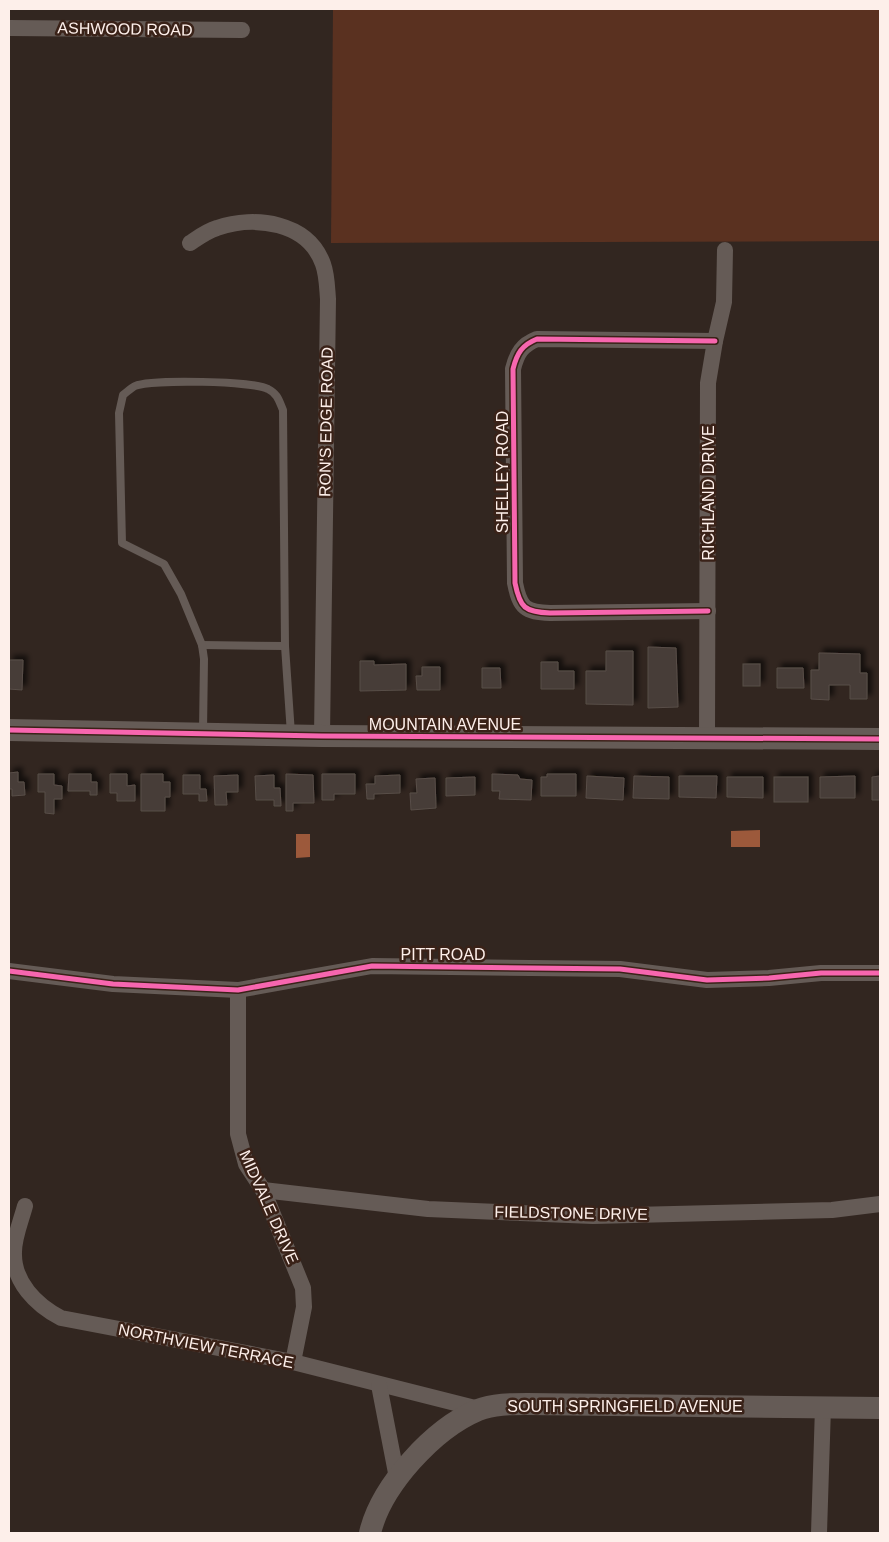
<svg xmlns="http://www.w3.org/2000/svg" width="889" height="1542" font-family="Helvetica,sans-serif">
  <style>
    .green { fill: #5a3120 }
    .water { fill: #9c593b }
    .building { fill: #473c37; stroke: #584e48; filter: url(#shadow) }
    .lines { fill: none; stroke-linecap: round; stroke-linejoin: round }
    .lane { stroke: #655b56; stroke-width: 8 }
    .street { stroke: #655b56; stroke-width: 16 }
    .secondary { stroke: #655b56; stroke-width: 22 }
    .cycleway-casing { stroke: #3a2218; stroke-width: 8 }
    .cycleway { stroke: #f766af; stroke-width: 5 }
    .labels { text-anchor: middle; dominant-baseline: central; stroke-width: 5; stroke-linejoin: round; paint-order: stroke }
    .street-label { font-size: 16px; fill: #fdefea; stroke: #3a2218 }
  </style>
  <defs>
    <filter id="shadow"><feDropShadow dx="4.5" dy="-4.5" stdDeviation="2.5" flood-color="#0009"/></filter>
  </defs>
  <rect width="100%" height="100%" fill="#322620"/>
  <polygon class="green" points="333,9 880,9 880,241 331,243"/>
  <g class="water">
    <polygon points="760,830 760,847 731,847 731,831"/>
    <polygon points="296,834 310,834 310,857 296,858"/>
  </g>
  <g class="building">
    <polygon points="648,647 676,648 678,707 648,708"/>
    <polygon points="606,651 633,651 633,705 586,704 586,671 606,671"/>
    <polygon points="819,653 860,654 860,673 867,673 867,699 850,699 850,685 829,685 829,700 811,699 811,670 819,670"/>
    <polygon points="9,660 23,660 22,690 9,689"/>
    <polygon points="360,661 374,661 374,665 406,664 406,690 360,691"/>
    <polygon points="541,662 558,662 558,671 574,671 574,689 541,689"/>
    <rect x="743" y="664" width="17" height="22"/>
    <polygon points="422,667 440,667 440,690 417,690 416,676 422,676"/>
    <polygon points="482,668 500,668 501,688 482,688"/>
    <polygon points="777,668 803,668 804,688 777,688"/>
    <polygon points="18,772 18,782 24,782 25,795 12,796 12,789 9,789 9,773"/>
    <polygon points="38,774 54,774 54,785 62,786 62,799 54,799 54,814 45,813 45,792 38,792"/>
    <polygon points="69,774 91,774 91,782 97,782 97,795 90,795 90,791 68,791"/>
    <polygon points="110,774 127,774 127,786 135,785 135,801 117,801 117,793 110,793"/>
    <polygon points="141,774 163,774 163,782 170,782 170,797 165,797 165,811 141,811"/>
    <polygon points="286,774 313,775 314,803 293,803 293,811 286,811"/>
    <polygon points="322,774 355,774 355,794 334,794 334,800 322,800"/>
    <polygon points="492,774 518,775 520,779 532,780 531,800 499,799 500,791 492,791"/>
    <polygon points="547,774 576,774 576,796 541,796 541,777 547,777"/>
    <polygon points="183,775 200,775 200,789 206,789 207,801 199,801 199,794 183,794"/>
    <polygon points="238,775 238,792 226,792 227,805 215,805 214,776"/>
    <polygon points="274,775 274,788 280,788 281,806 274,806 274,800 256,800 255,776"/>
    <polygon points="400,775 400,793 374,794 374,799 367,799 366,784 375,784 375,776"/>
    <polygon points="587,776 624,778 623,800 586,798"/>
    <polygon points="634,776 669,777 669,799 633,798"/>
    <polygon points="679,776 717,776 716,798 679,797"/>
    <polygon points="855,776 855,798 820,798 820,777"/>
    <polygon points="880,776 880,800 872,800 872,777"/>
    <polygon points="475,777 475,795 446,796 446,778"/>
    <polygon points="727,777 763,777 763,798 727,797"/>
    <rect x="774" y="777" width="34" height="25"/>
    <polygon points="435,778 436,808 411,810 410,793 417,793 416,779"/>
  </g>
  <g class="lines">
    <g class="lane">
      <polyline points="202,645 285,646"/>
      <path d="M203 731 204 659 202 645 181 594 164 564 122 543 119 413 123 395C127 392 131 388 135 386 150 379 255 381 268 389 278 394 279 401 283 410L285 646 291 734"/>
    </g>
    <g class="street">
      <polyline points="9,28 242,30"/>
      <path d="M190 243C199 237 207 231 217 228 255 215 308 222 323 264 327 275 327 287 328 299L322 736"/>
      <path d="M708 611 550 613C525 612 520 608 515 583L513 369C517 353 522 345 537 339L715 341"/>
      <polyline points="707,738 708,383 715,341 724,302 725,250"/>
      <polyline points="9,971 113,984 238,990 372,966 620,969 707,980 769,978 821,973 880,973"/>
      <polyline points="238,990 238,1134 246,1164 263,1190 303,1288 304,1307 293,1362"/>
      <polyline points="263,1190 428,1209 593,1216 832,1210 880,1204"/>
      <path d="M25 1206C21 1221 14 1237 14 1252 13 1282 36 1305 61 1318L293 1362 479 1409"/>
      <polyline points="379,1385 397,1478"/>
      <polyline points="819,1533 823,1407"/>
    </g>
    <g class="secondary">
      <polyline points="9,730 322,736 880,739"/>
      <path d="M370 1533C381 1486 433 1429 478 1410 493 1404 511 1404 527 1404L880 1408"/>
    </g>
    <defs>
      <g id="cycleway">
        <path d="M708 611 550 613C525 612 520 608 515 583L513 369C517 353 522 345 537 339L715 341"/>
        <polyline points="9,730 322,736 880,739"/>
        <polyline points="9,971 113,984 238,990 372,966 620,969 707,980 769,978 821,973 880,973"/>
      </g>
    </defs>
    <use href="#cycleway" class="cycleway-casing"/>
    <use href="#cycleway" class="cycleway"/>
  </g>
  <g class="labels">
    <g class="street-label">
      <text transform="translate(125 29) rotate(1)">ASHWOOD ROAD</text>
      <text transform="translate(326 422) rotate(-89)">RON'S EDGE ROAD</text>
      <text transform="translate(502 472) rotate(-90)">SHELLEY ROAD</text>
      <text transform="translate(708 493) rotate(-90)">RICHLAND DRIVE</text>
      <text x="445" y="724">MOUNTAIN AVENUE</text>
      <text x="443" y="954">PITT ROAD</text>
      <text transform="translate(269 1207) rotate(66)">MIDVALE DRIVE</text>
      <text transform="translate(571 1213) rotate(1)">FIELDSTONE DRIVE</text>
      <text transform="translate(206 1346) rotate(11)">NORTHVIEW TERRACE</text>
      <text x="625" y="1406">SOUTH SPRINGFIELD AVENUE</text>
    </g>
  </g>
  <rect width="889" height="1542" fill="none" stroke="#fdefea" stroke-width="20"/>
</svg>
